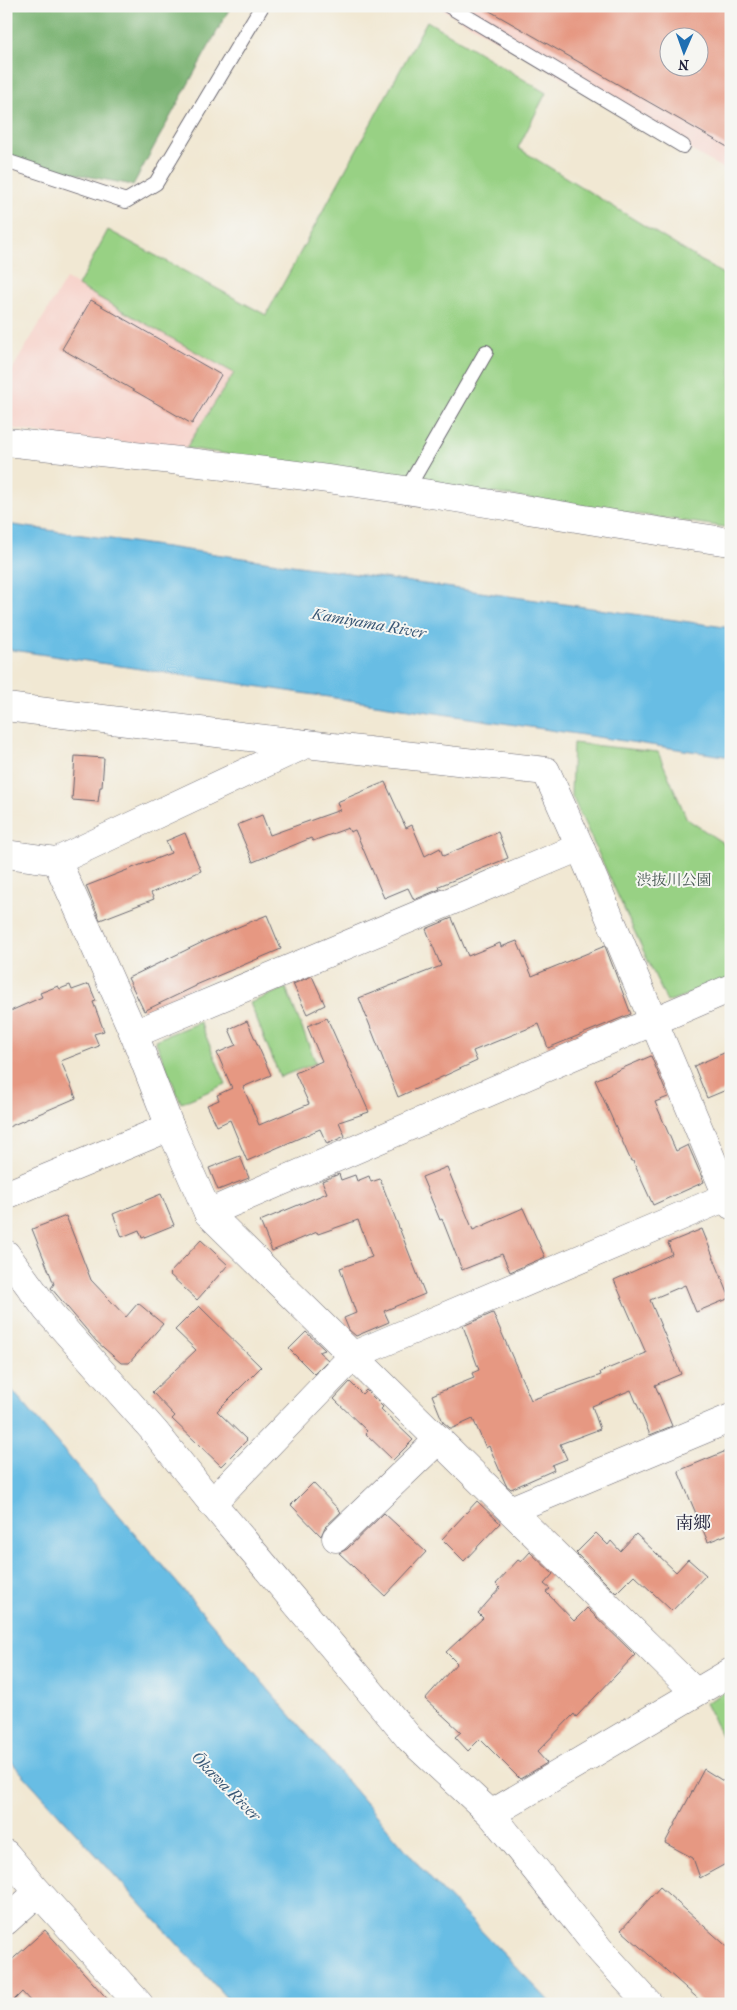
<svg xmlns="http://www.w3.org/2000/svg" width="737" height="2010" font-family="'IM FELL French Canon','Noto Serif JP',serif">
  <style>
    .built { fill: #f7d1c9; fill-rule: evenodd }
    .green { fill: #98d184; stroke: #5d7a60 }
    .forest { fill: #7ab372; stroke: #4e6a56 }
    .water { fill: #67bde4; stroke: #447090 }
    .building { fill: #e69882; fill-rule: evenodd }
    .lines { fill: none; stroke-linecap: round; stroke-linejoin: round }
    .lane-casing { stroke: #6a6770; stroke-width: 16 }
    .street-casing { stroke: #6a6770; stroke-width: 29 }
    .lane { stroke: #fff; stroke-width: 14 }
    .street { stroke: #fff; stroke-width: 28 }
    .labels { text-anchor: middle; dominant-baseline: central; stroke-width: 4; stroke-linejoin: round; paint-order: stroke }
    .park-label { font-size: 15px; fill: #455751; stroke: #f6f6f2 }
    .water-label { font-size: 16px; font-style: italic; fill: #3a5876; stroke: #f6f6f2 }
    .quarter-label { font-size: 18px; fill: #22223b; stroke: #f6f6f2 }
  </style>
  <rect width="100%" height="100%" fill="#f6f6f2"/>
  <filter id="ink" filterUnits="userSpaceOnUse"><feTurbulence type="fractalNoise" baseFrequency=".02" numOctaves="2"/><feDisplacementMap in="SourceGraphic" scale="10" xChannelSelector="R" yChannelSelector="G"/><feConvolveMatrix kernelMatrix="1 2 1 2 8 2 1 2 1" color-interpolation-filters="sRGB"/></filter>
  <filter id="wash" filterUnits="userSpaceOnUse"><feTurbulence type="fractalNoise" baseFrequency=".0096" numOctaves="4" result="noise"/><feDisplacementMap in="SourceGraphic" scale="20" xChannelSelector="R" yChannelSelector="G"/><feGaussianBlur stdDeviation="1.12" result="paint"/><feColorMatrix in="noise" values="0 0 0 0 0 0 0 0 0 0 0 0 0 0 0 0 0 1.4 0 .05"/><feComposite in="paint" operator="in"/></filter>
  <g filter="url(#wash)">
    <rect width="100%" height="100%" fill="#f1e8d3"/>
    <g class="built">
      <path d="M437 6H731V173ZM670 38H700V68H670Z"/>
      <polygon points="66,279 235,373 186,448 66,438 6,427 6,380"/>
    </g>
    <g class="green">
      <polygon points="427,21 546,93 518,148 731,279 731,528 186,448 234,373 78,286 108,230 266,315"/>
      <polygon points="573,743 658,752 687,819 723,843 731,861 731,979 667,1002 571,794"/>
      <polygon points="286,988 316,1063 280,1077 250,1003"/>
      <polygon points="200,1022 226,1084 181,1103 155,1040"/>
      <polygon points="731,1689 731,1747 728,1749 705,1703"/>
    </g>
    <polygon class="forest" points="6,6 231,6 133,185 45,168 6,155"/>
    <g class="water">
      <polygon points="6,524 731,628 731,757 6,649"/>
      <polygon points="6,1383 429,1877 552,2004 232,2004 6,1756"/>
    </g>
    <g id="blocks">
      <g class="building">
        <path d="M481 6H731V149ZM670 38H700V68H670Z"/>
        <polygon points="91,300 221,375 192,424 62,349"/>
        <polygon points="75,756 104,758 102,787 100,787 98,802 72,800"/>
        <polygon points="385,782 406,828 412,825 425,856 440,848 443,856 498,832 508,858 439,886 440,889 414,900 408,888 384,898 355,830 350,832 348,828 313,841 311,838 253,862 237,825 262,815 270,835 340,810 337,802"/>
        <polygon points="185,833 201,871 151,893 154,899 100,920 86,886 171,853 166,841"/>
        <polygon points="267,915 281,949 196,985 196,986 144,1011 128,978 207,940"/>
        <polygon points="452,918 468,956 500,943 501,947 517,941 532,976 605,946 631,1014 548,1048 539,1024 473,1051 477,1061 398,1097 359,998 441,966 426,929"/>
        <polygon points="312,976 325,1005 307,1014 293,984"/>
        <polygon points="89,984 96,1001 93,1002 104,1031 94,1034 99,1046 61,1061 76,1098 6,1128 6,1013 42,997 40,993 58,986 60,989 70,985 72,990"/>
        <polygon points="327,1018 369,1112 339,1122 345,1136 327,1144 320,1129 247,1161 230,1120 217,1126 207,1105 219,1100 217,1095 232,1088 217,1053 236,1045 229,1029 247,1021 271,1075 243,1087 259,1125 309,1104 295,1073 322,1061 307,1026"/>
        <polygon points="731,1050 731,1088 707,1098 694,1066"/>
        <polygon points="651,1056 668,1097 655,1102 676,1151 688,1145 704,1182 653,1205 633,1161 631,1161 595,1080"/>
        <polygon points="240,1156 249,1178 218,1190 209,1168"/>
        <polygon points="447,1167 473,1230 523,1208 545,1257 510,1272 502,1254 462,1270 442,1219 440,1220 422,1177"/>
        <polygon points="339,1174 341,1180 355,1175 357,1181 369,1176 371,1182 380,1179 425,1294 384,1311 389,1322 356,1336 349,1330 344,1318 356,1313 340,1268 372,1257 358,1220 318,1234 317,1232 272,1251 260,1221 327,1193 322,1181"/>
        <polygon points="161,1194 174,1225 142,1238 139,1230 122,1237 113,1214"/>
        <polygon points="66,1216 91,1280 126,1317 138,1303 163,1324 129,1363 121,1363 96,1341 51,1288 54,1284 32,1229"/>
        <polygon points="702,1229 730,1298 696,1312 685,1285 650,1300 681,1374 655,1385 672,1426 650,1435 631,1390 592,1406 600,1429 560,1444 567,1459 552,1465 554,1470 511,1489 506,1485 489,1446 486,1448 473,1419 453,1428 450,1428 443,1422 432,1395 474,1378 472,1373 479,1370 463,1326 493,1313 531,1400 601,1375 600,1372 646,1353 614,1280 672,1254 668,1243"/>
        <polygon points="201,1240 228,1265 197,1300 169,1274"/>
        <polygon points="199,1306 261,1367 217,1411 247,1440 221,1466 172,1419 175,1416 152,1392 196,1350 175,1330"/>
        <polygon points="306,1332 325,1350 319,1352 328,1360 314,1374 289,1349"/>
        <polygon points="350,1382 362,1394 366,1390 383,1407 381,1409 413,1440 393,1460 365,1433 367,1431 334,1399"/>
        <polygon points="731,1449 731,1533 708,1542 678,1471"/>
        <polygon points="313,1483 341,1512 325,1527 321,1536 291,1505"/>
        <polygon points="477,1501 500,1523 464,1561 442,1539"/>
        <polygon points="384,1513 426,1552 385,1596 339,1553 347,1549"/>
        <polygon points="596,1533 608,1545 611,1541 620,1551 636,1534 676,1572 688,1559 706,1575 672,1611 634,1575 616,1593 576,1553"/>
        <polygon points="530,1552 553,1574 544,1584 550,1589 546,1592 574,1621 587,1608 635,1655 576,1717 574,1714 537,1752 547,1763 520,1779 480,1739 468,1751 455,1737 461,1732 425,1699 457,1663 446,1652 483,1618 478,1613 500,1588 496,1584 518,1560 521,1562"/>
        <polygon points="704,1769 731,1786 731,1861 700,1878 693,1858 665,1843"/>
        <polygon points="660,1887 731,1950 731,2004 704,2004 621,1930"/>
        <polygon points="45,1930 112,2004 33,2004 22,1992 10,2004 6,2004 6,1965"/>
      </g>
    </g>
  </g>
  <g filter="url(#ink)">
    <use href="#blocks" fill-opacity="0" stroke="#6a6770" stroke-width="1"/>
    <g class="lines">
      <defs>
        <g id="lane">
          <polyline points="449,6 683,146"/>
          <polyline points="6,161 126,201 156,183 262,6"/>
          <polyline points="406,491 486,352"/>
        </g>
        <g id="street">
          <path d="M6 442C135 456 264 469 392 488 505 505 617 526 731 542"/>
          <polyline points="6,707 306,744 546,771 580,847 731,1205"/>
          <polyline points="6,854 57,861 306,744"/>
          <polyline points="57,861 134,1034 170,1127 208,1213 695,1692"/>
          <polyline points="134,1034 580,847"/>
          <polyline points="6,1195 170,1127"/>
          <polyline points="208,1213 731,988"/>
          <polyline points="6,1254 47,1310 155,1432 212,1503 410,1739 491,1814 600,1950 649,2004"/>
          <polyline points="212,1503 354,1355 731,1195"/>
          <polyline points="511,1510 731,1418"/>
          <polyline points="336,1538 439,1439"/>
          <polyline points="491,1814 731,1672"/>
          <polyline points="6,1854 38,1892"/>
          <polyline points="6,1921 38,1892 139,2004"/>
        </g>
      </defs>
      <use href="#lane" class="lane-casing"/>
      <use href="#street" class="street-casing"/>
      <use href="#lane" class="lane"/>
      <use href="#street" class="street"/>
    </g>
  </g>
  <g class="labels">
    <g class="park-label">
      <text x="674" y="880">渋抜川公園</text>
    </g>
    <g class="water-label">
      <text transform="translate(369 623) rotate(10)">Kamiyama River</text>
      <text transform="translate(226 1786) rotate(45)">Ōkawa River</text>
    </g>
    <g class="quarter-label">
      <text x="693" y="1523">南郷</text>
    </g>
  </g>
  <rect width="737" height="2010" fill="none" stroke="#f6f6f2" stroke-width="25"/>
  <g transform="translate(684 52) rotate(182)"><circle r="24" fill="#f6f6f2" stroke="#a1a1a9"/>
  <path d="M0-4L9 19L0 12L-9 19Z" fill="#1f6fb2"/>
  <text y="-8" font-size="14" font-weight="bold" text-anchor="middle" fill="#22223b">N</text>
  </g>
</svg>
